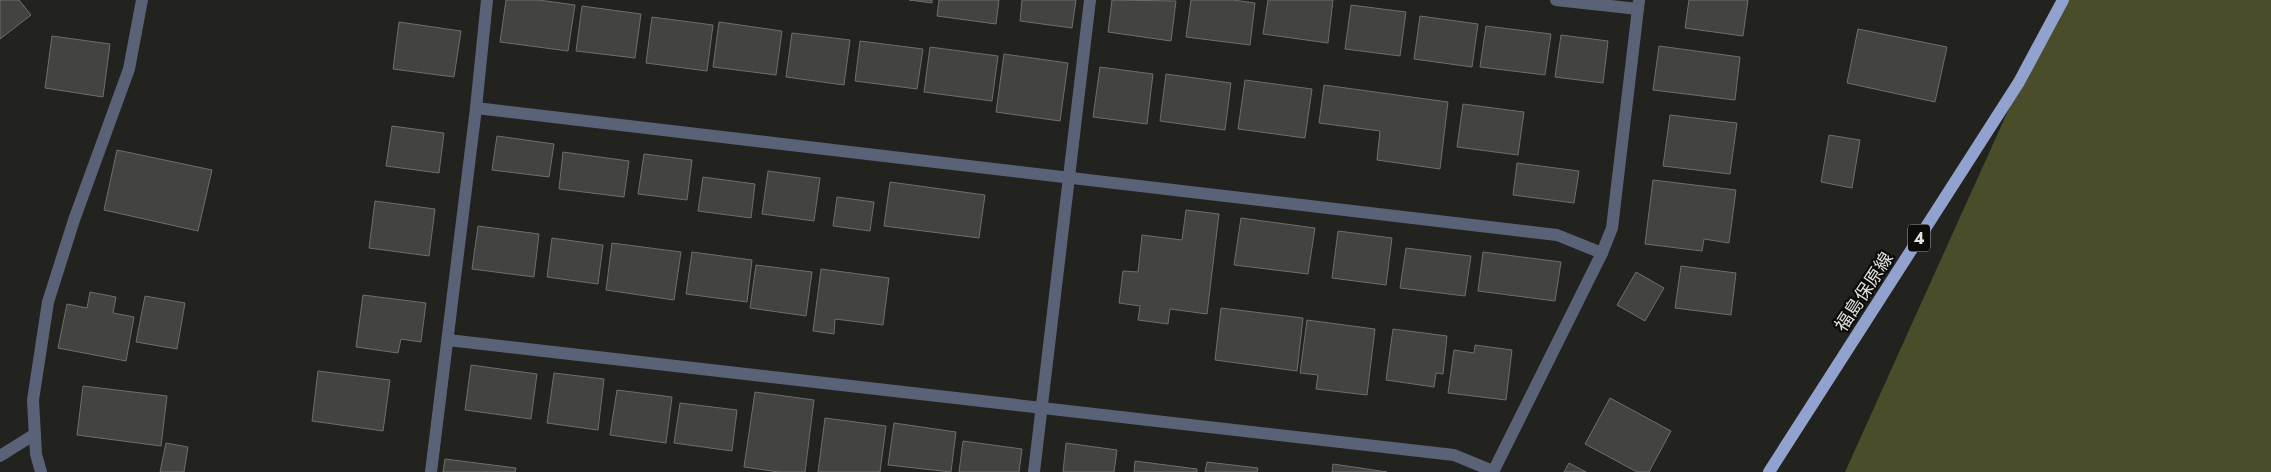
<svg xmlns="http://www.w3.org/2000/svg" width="2271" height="472" font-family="Jost,'Noto Sans JP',sans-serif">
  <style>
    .green { fill: #4a4d29 }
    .building { fill: #434441; stroke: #6e6e6b }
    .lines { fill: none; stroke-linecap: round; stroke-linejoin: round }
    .minor { stroke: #5a6277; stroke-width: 12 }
    .primary { stroke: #92a2ce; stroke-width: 12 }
    .labels { text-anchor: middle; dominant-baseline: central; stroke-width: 4.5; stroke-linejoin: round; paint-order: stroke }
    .shield { fill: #0b0b0a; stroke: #a2a2a0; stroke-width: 1 }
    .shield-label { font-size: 16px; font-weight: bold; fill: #e3e3e1 }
    .street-label { font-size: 18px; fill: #e3e3e1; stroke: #0b0b0a }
  </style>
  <rect width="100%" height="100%" fill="#22221f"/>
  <polygon class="green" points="2058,0 2271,0 2271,472 1845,472"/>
  <g class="building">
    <polygon points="0,0 19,0 31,15 0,39"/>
    <polygon points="506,0 539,0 575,5 568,51 500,42"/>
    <polygon points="909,0 932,0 932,3"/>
    <polygon points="939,0 999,0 996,24 937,16"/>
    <polygon points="1022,0 1076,0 1072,28 1020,21"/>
    <polygon points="1112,0 1176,1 1171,41 1108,32"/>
    <polygon points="1191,0 1233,0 1255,3 1250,45 1186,37"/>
    <polygon points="1268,0 1333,0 1328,43 1263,34"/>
    <polygon points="1689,0 1748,0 1743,36 1685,28"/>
    <polygon points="1351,5 1406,12 1400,56 1345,49"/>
    <polygon points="582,6 641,14 635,58 576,51"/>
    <polygon points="1420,16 1478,24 1472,67 1414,59"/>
    <polygon points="652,17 713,25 707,71 646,63"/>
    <polygon points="399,22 461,31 454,77 393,69"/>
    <polygon points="719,22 782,31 776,75 713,67"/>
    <polygon points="1486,26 1551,34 1545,75 1480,67"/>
    <polygon points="1858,29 1947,47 1935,102 1847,83"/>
    <polygon points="792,33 850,40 844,85 786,77"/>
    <polygon points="1561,35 1608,41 1603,83 1555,77"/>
    <polygon points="52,36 110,44 103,97 45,88"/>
    <polygon points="860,41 923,49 917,89 855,81"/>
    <polygon points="1659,46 1740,57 1735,100 1653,90"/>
    <polygon points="930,47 998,56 992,101 924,92"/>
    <polygon points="1004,54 1068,63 1060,121 996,112"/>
    <polygon points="1100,67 1153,74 1147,124 1093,117"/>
    <polygon points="1166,74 1231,83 1225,130 1160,121"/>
    <polygon points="1245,80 1312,89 1305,138 1238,129"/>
    <polygon points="1324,85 1448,102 1440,169 1377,160 1380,131 1319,123"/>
    <polygon points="1463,104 1524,112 1518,155 1457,147"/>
    <polygon points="1670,115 1737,123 1730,174 1663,166"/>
    <polygon points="392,126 444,133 439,173 386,166"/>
    <polygon points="1829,135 1860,140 1852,188 1821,182"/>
    <polygon points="497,136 554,144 549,177 492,170"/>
    <polygon points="117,150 212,170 198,231 104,210"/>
    <polygon points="563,152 629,161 624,197 559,189"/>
    <polygon points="644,154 692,160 687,200 638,194"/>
    <polygon points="1517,163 1579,171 1574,203 1513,195"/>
    <polygon points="768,171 820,178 814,221 762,214"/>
    <polygon points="703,177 755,184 751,218 698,211"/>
    <polygon points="1653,180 1736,190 1729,243 1704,239 1702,251 1645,244"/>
    <polygon points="890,182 985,195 979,238 884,226"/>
    <polygon points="837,197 874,202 870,231 833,226"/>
    <polygon points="375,201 435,209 429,256 369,248"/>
    <polygon points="1186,210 1219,214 1207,314 1170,309 1168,324 1138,320 1140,306 1119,303 1123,271 1138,272 1142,235 1182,240"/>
    <polygon points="1241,218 1315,228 1308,274 1234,265"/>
    <polygon points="478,226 539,234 534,277 472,269"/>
    <polygon points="1338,231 1392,238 1386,285 1332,278"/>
    <polygon points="552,238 603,245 598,284 547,277"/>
    <polygon points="612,243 681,252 674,300 606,290"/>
    <polygon points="1406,248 1471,256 1465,296 1400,288"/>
    <polygon points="692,252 752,260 747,302 686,294"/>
    <polygon points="1483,252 1561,262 1555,301 1478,291"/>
    <polygon points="756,265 812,272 806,316 750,308"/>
    <polygon points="1681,266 1736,273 1731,315 1675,308"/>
    <polygon points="821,269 889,278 883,325 835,319 834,334 813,331"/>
    <polygon points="1636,272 1664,288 1645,321 1617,305"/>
    <polygon points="90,292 116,297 113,313 134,317 126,361 58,348 67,304 87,308"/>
    <polygon points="363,295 426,303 421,342 401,339 398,353 356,347"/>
    <polygon points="145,296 185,303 177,349 136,342"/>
    <polygon points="1221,308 1303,318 1297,371 1215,360"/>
    <polygon points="1307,320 1375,329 1367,395 1316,389 1318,375 1300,373"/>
    <polygon points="1393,329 1447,336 1443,374 1436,373 1434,387 1386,380"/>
    <polygon points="1475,345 1512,350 1506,400 1448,393 1454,350 1474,353"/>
    <polygon points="471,365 537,374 531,419 465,410"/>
    <polygon points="318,371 390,380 383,431 312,421"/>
    <polygon points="554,373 604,379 598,430 547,423"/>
    <polygon points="83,386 167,396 161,446 77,435"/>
    <polygon points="617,390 672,397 666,443 610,435"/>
    <polygon points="755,392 814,400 805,472 779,472 744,467"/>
    <polygon points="1610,398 1671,431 1649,472 1637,472 1585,444"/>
    <polygon points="680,403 737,410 732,451 674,443"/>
    <polygon points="825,418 886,426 880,472 818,472"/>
    <polygon points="894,423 956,432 951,472 888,465"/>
    <polygon points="963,441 1022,449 1019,472 959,472"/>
    <polygon points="166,443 188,447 184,472 160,472"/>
    <polygon points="1066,443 1117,450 1114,472 1063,472"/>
    <polygon points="445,459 516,468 515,472 443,472"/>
    <polygon points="1135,461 1197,469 1197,472 1134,472"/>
    <polygon points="1207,462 1258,468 1257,472 1205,472"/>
    <polygon points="1569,463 1586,472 1564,472"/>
    <polygon points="1333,464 1387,472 1332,472"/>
  </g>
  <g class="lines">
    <g class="minor">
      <polyline points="1556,0 1638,9"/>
      <polyline points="476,108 1557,235 1602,253"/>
      <polyline points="448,340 1454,455 1493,471"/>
      <polyline points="0,456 35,434"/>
      <polyline points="41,472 36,454 33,400 48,302 74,220 129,69 142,0"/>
      <polyline points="431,472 476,108 487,0"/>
      <polyline points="1034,472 1090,0"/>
      <polyline points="1493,472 1602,253 1612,228 1639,0"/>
    </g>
    <polyline class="primary" points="1769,472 2019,82 2063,0"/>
  </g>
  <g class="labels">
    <rect class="shield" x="1908" y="224.5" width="22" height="27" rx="4"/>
    <g class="shield-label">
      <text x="1919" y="238">4</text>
    </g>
    <g class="street-label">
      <text transform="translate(1864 292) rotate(-57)">福島保原線</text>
    </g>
  </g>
</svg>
